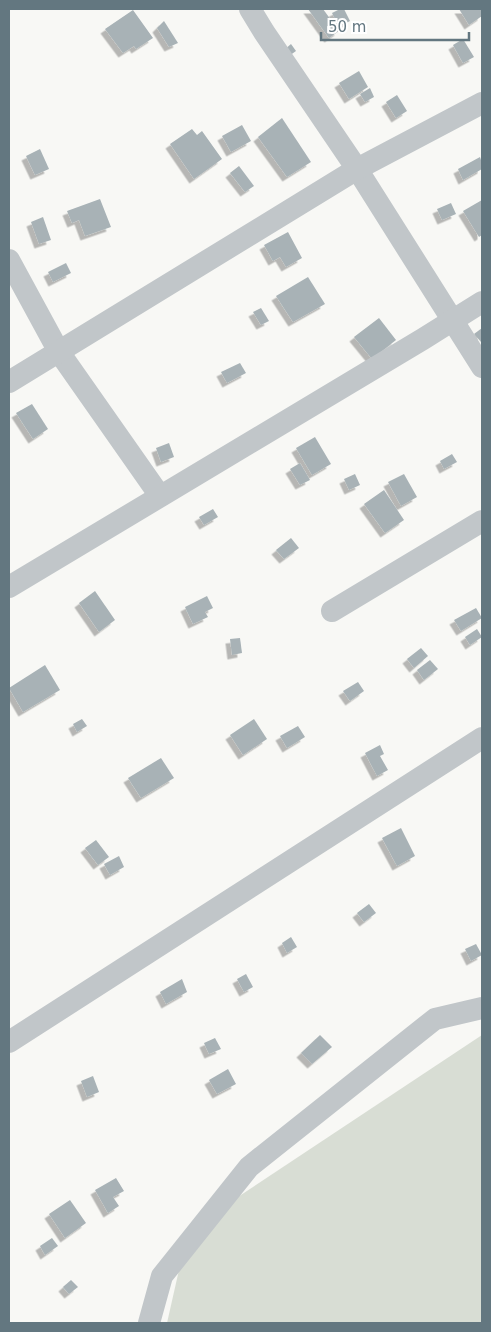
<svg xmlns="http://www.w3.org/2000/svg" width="491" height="1332" font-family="'DejaVu Sans',sans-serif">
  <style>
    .green { fill: #d8ddd4 }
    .building { fill: #a8b2b6; filter: url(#shadow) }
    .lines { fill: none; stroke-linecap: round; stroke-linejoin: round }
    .minor { stroke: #c1c6c9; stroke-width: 22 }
  </style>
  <defs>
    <filter id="shadow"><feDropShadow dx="-4.5" dy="4.5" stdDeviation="0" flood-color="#0004"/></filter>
  </defs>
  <rect width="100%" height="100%" fill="#f8f8f5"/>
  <polygon class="green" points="482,1035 482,1323 167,1323 188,1230"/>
  <g class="building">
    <polygon points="308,9 323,9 339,31 329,38"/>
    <polygon points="340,9 344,9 350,21 339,27 332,13"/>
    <polygon points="459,9 482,9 482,16 469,25"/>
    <polygon points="133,10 153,38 136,49 134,46 123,53 105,29"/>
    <polygon points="164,21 178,43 169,47 157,28"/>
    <polygon points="463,39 474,57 463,63 453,45"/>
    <polygon points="291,44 296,51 289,56 284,50"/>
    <polygon points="359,71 368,87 349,99 339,83"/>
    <polygon points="370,88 374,97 365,102 360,94"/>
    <polygon points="397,95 407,111 396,118 386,102"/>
    <polygon points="282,118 311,162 287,177 258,137"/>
    <polygon points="242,125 251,141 231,152 222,136"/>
    <polygon points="192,129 197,135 202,131 222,159 194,179 170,144"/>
    <polygon points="40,149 49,169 35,175 26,156"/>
    <polygon points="480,157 482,163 482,169 463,180 458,169"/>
    <polygon points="239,166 254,186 245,192 230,173"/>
    <polygon points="100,199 111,227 85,236 79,220 72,223 67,211"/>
    <polygon points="482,200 482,235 479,237 463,211"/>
    <polygon points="451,203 456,214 442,220 437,209"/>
    <polygon points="43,217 51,240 39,244 31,222"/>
    <polygon points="288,232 302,258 286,267 280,257 273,261 264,245"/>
    <polygon points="66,263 71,273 53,282 48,272"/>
    <polygon points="308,277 325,304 293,322 276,296"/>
    <polygon points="261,308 269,321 261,325 253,312"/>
    <polygon points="379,318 396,340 372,359 354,337"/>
    <polygon points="482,328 482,341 481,342 474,334"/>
    <polygon points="240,363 246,373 227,383 221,372"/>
    <polygon points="32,404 48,429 33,439 16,413"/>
    <polygon points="315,437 331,464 312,475 296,448"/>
    <polygon points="169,443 174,457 161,462 156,448"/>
    <polygon points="452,454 457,462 444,469 440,461"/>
    <polygon points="300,463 310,480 300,485 290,469"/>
    <polygon points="355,474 360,485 349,490 344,479"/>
    <polygon points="404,474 417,497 401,506 388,482"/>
    <polygon points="384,490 404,520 385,533 364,504"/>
    <polygon points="213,509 218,517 204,525 199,517"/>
    <polygon points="291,538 299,548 284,559 276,550"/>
    <polygon points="95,591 115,620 99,632 79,603"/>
    <polygon points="207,596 213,608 205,612 208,617 193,624 185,607"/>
    <polygon points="476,608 482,618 461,631 454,620"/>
    <polygon points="477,629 482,637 470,645 465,637"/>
    <polygon points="240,638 242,653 232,655 230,639"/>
    <polygon points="421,648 428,656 414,668 407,659"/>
    <polygon points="430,660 438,669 424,680 417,670"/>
    <polygon points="45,665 60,690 23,712 9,688"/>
    <polygon points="358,682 364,691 350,701 343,691"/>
    <polygon points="82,719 87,726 77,732 73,724"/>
    <polygon points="254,719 267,739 243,755 230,735"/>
    <polygon points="298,726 305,737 287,748 280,736"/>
    <polygon points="380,745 384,754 380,756 388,770 377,776 365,753"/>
    <polygon points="161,758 174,778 141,798 128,778"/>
    <polygon points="401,828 415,856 397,866 382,838"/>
    <polygon points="96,840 109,857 98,865 85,848"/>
    <polygon points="119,856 124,867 110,875 104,864"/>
    <polygon points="369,904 376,913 364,922 357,913"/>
    <polygon points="291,937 297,947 287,953 282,943"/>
    <polygon points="476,944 482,955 471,961 465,949"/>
    <polygon points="246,974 253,987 244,992 237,979"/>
    <polygon points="182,979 187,992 166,1004 160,992"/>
    <polygon points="320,1035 332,1047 312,1064 301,1053"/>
    <polygon points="215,1038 221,1049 209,1054 204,1043"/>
    <polygon points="228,1069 236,1084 217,1094 209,1080"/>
    <polygon points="93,1076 99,1092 87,1097 81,1081"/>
    <polygon points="116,1178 124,1191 113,1197 119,1206 108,1213 95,1190"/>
    <polygon points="70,1200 86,1223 65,1238 49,1214"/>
    <polygon points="52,1238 58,1246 45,1255 40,1246"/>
    <polygon points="71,1280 78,1287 69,1294 63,1287"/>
  </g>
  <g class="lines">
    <g class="minor">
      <polyline points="250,9 264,32 357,169 482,367"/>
      <polyline points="9,260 59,352 160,496"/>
      <polyline points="9,382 357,169 482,103"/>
      <polyline points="9,587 423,339 482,302"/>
      <polyline points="332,611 482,521"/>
      <polyline points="9,1042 482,738"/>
      <polyline points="149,1323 162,1276 249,1167 435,1019 482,1008"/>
    </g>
  </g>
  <rect width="491" height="1332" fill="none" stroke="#637780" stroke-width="20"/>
  <path d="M321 32v8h148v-8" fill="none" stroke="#637780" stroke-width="2.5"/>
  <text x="328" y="32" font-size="15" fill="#637780" stroke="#ffffff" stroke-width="4" paint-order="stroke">50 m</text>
</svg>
